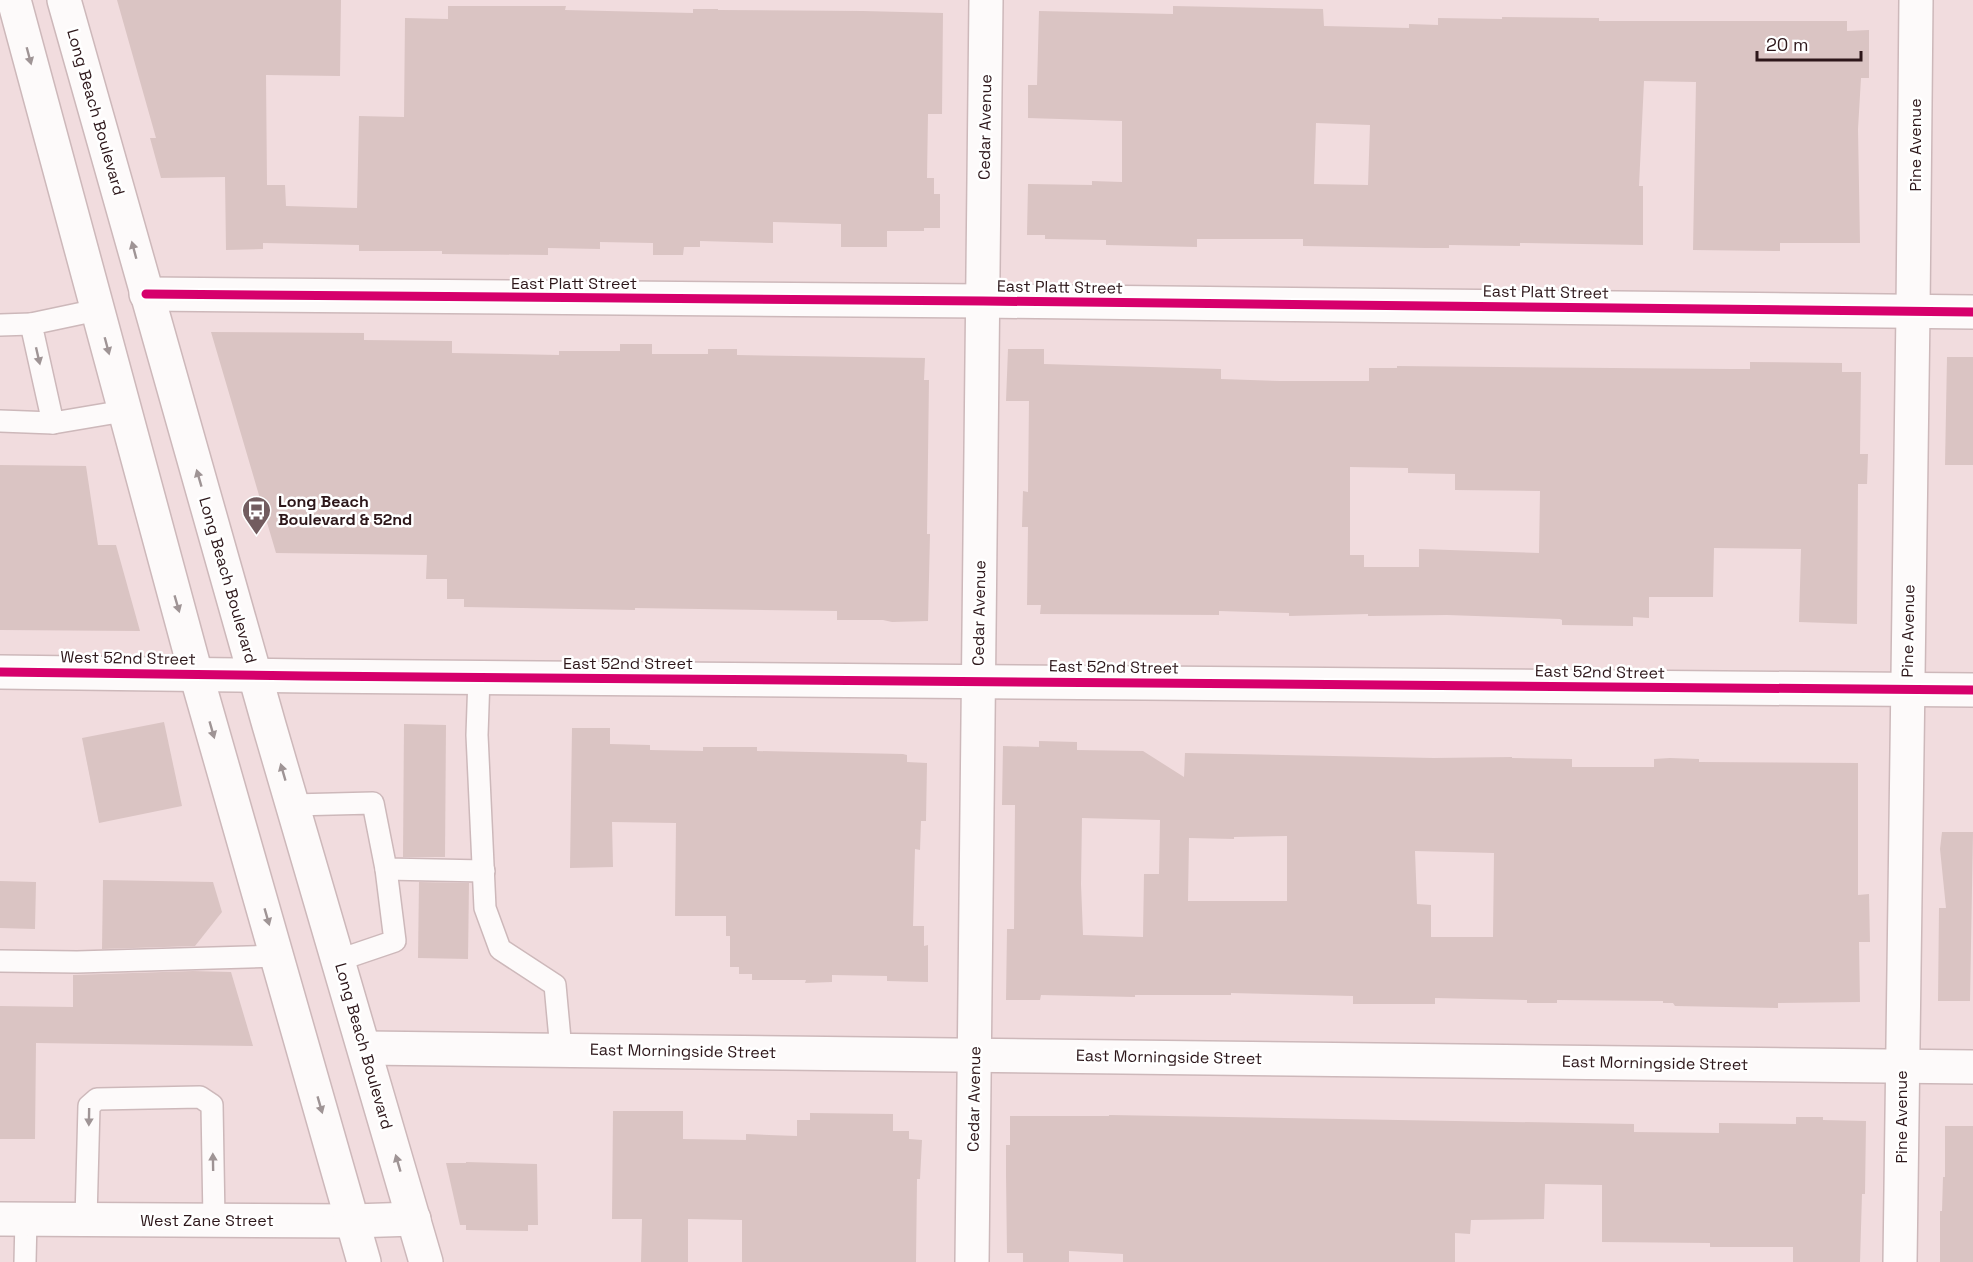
<svg xmlns="http://www.w3.org/2000/svg" width="1973" height="1262" font-family="'Space Grotesk',sans-serif">
  <style>
    .building { fill: #dac4c3; fill-rule: evenodd }
    .lines { fill: none; stroke-linecap: round; stroke-linejoin: round }
    .service-casing { stroke: #cdb8ba; stroke-width: 24 }
    .minor-casing { stroke: #cdb8ba; stroke-width: 36 }
    .primary-casing { stroke: #cdb8ba; stroke-width: 36 }
    .service { stroke: #fdfafa; stroke-width: 21 }
    .minor { stroke: #fdfafa; stroke-width: 33 }
    .primary { stroke: #fdfafa; stroke-width: 33 }
    .cycleway-casing { stroke: #fff; stroke-width: 13 }
    .cycleway { stroke: #d6006c; stroke-width: 9 }
    .oneway { fill: #9f9495 }
    .labels { text-anchor: middle; dominant-baseline: central; stroke-width: 5; stroke-linejoin: round; paint-order: stroke }
    .street-label { font-size: 16px; fill: #2d171a; stroke: #fff }
    .poi-label { font-size: 16px; font-weight: bold; fill: #2d171a; stroke: #fff; text-anchor: start }
  </style>
  <rect width="100%" height="100%" fill="#f1dcde"/>
  <g class="building">
    <polygon points="117,0 341,0 340,76 266,75 267,185 285,185 286,206 357,208 359,116 404,117 405,18 448,19 448,6 566,6 565,10 693,13 693,9 718,9 718,10 863,11 943,13 942,114 928,114 927,178 934,178 934,194 940,194 940,228 924,228 924,231 887,231 887,247 841,247 841,224 773,222 773,243 700,241 700,247 684,247 683,255 653,255 653,243 600,242 600,249 548,248 548,255 442,254 442,251 359,251 359,245 263,243 263,249 226,250 225,177 161,178 150,138 156,138"/>
    <path d="M1173 6 1323 9 1324 26 1409 28V24L1438 25V18L1502 19V17L1599 18V21H1847V31L1869 30V78H1861L1858 129 1860 243H1780V251H1775L1693 250 1696 82 1644 81 1639 186H1643V245L1520 243V246L1449 245V248H1425L1303 246V239H1197V247L1106 245V240L1045 239V235H1027L1028 184 1092 185V181L1122 182V121L1028 118V85H1037L1039 11 1173 14ZM1316 123 1370 125 1368 185 1314 184Z"/>
    <polygon points="211,332 364,333 364,340 452,341 452,353 559,355 559,351 620,351 620,344 652,344 652,354 708,354 708,349 737,349 737,355 925,358 924,380 929,380 927,534 930,534 928,621 892,622 883,620 837,620 837,611 635,608 635,610 464,607 464,599 447,599 447,579 426,579 427,555 276,553"/>
    <path d="M1008 349H1044V364L1221 369V379L1280 381H1369V368H1397V366L1731 369H1750V362L1842 363V372H1861L1860 454H1868L1867 484H1858L1857 624 1799 622 1801 549 1714 548 1713 597H1649V618L1633 617V626L1562 625V620L1560 619 1447 615 1368 616V614L1289 616V613L1219 611V615L1040 614 1041 605H1027L1028 527H1022L1023 491 1028 492 1029 401H1006ZM1350 467 1408 468V473L1455 474V490L1540 491 1539 553 1419 549V567H1364V555H1350Z"/>
    <polygon points="1947,357 1973,357 1973,465 1945,465"/>
    <polygon points="0,465 86,466 98,545 116,545 140,631 0,630"/>
    <polygon points="164,722 182,806 99,823 82,738"/>
    <polygon points="404,724 446,725 445,857 403,857"/>
    <polygon points="572,728 610,728 610,744 650,745 650,750 703,751 703,747 757,747 757,751 903,754 907,755 907,762 927,763 926,821 921,821 920,850 915,849 913,926 924,926 924,946 928,945 928,982 887,981 887,976 832,975 832,982 805,983 806,980 752,980 752,974 739,974 739,967 730,967 730,936 726,936 726,916 675,916 676,823 612,822 613,867 570,868"/>
    <path d="M1039 741 1077 742V750L1143 751 1184 777 1185 753 1434 758 1512 757V758L1572 759V767H1654V759L1670 758 1699 759V762L1858 763V895L1869 894 1870 942H1859L1860 1002 1778 1003V1008L1675 1006 1673 1003H1663V1001L1557 1000V1003H1527V1000L1435 998V1004H1353V996L1231 993V995H1135V997L1041 995 1040 1000H1006L1007 929H1014L1015 805H1002L1003 746 1039 747ZM1082 818 1160 820 1159 874H1144L1143 937 1083 935 1081 884ZM1287 836V901H1188L1189 838 1234 839V837ZM1415 851 1494 853 1493 937H1431V905L1417 904Z"/>
    <polygon points="1942,832 1973,832 1970,1001 1938,1001 1939,908 1946,908 1940,849"/>
    <polygon points="103,880 213,882 222,912 195,946 102,949"/>
    <polygon points="0,881 36,882 35,929 0,928"/>
    <polygon points="419,882 469,883 468,959 418,958"/>
    <polygon points="193,971 231,972 253,1046 36,1043 35,1139 0,1139 0,1006 73,1007 73,975"/>
    <polygon points="613,1111 683,1111 683,1139 746,1140 746,1134 797,1136 797,1120 810,1120 810,1113 893,1114 893,1131 909,1131 909,1139 922,1140 920,1179 917,1179 916,1262 742,1262 742,1220 688,1219 688,1262 641,1262 642,1219 612,1219"/>
    <polygon points="1109,1115 1634,1124 1634,1132 1719,1133 1719,1123 1796,1124 1796,1117 1823,1117 1823,1120 1866,1121 1865,1194 1862,1194 1860,1262 1793,1262 1793,1247 1710,1247 1710,1243 1602,1242 1602,1185 1545,1184 1544,1219 1471,1220 1470,1234 1455,1233 1455,1262 1123,1262 1123,1254 1069,1251 1069,1262 1023,1262 1023,1253 1007,1253 1006,1175 1006,1145 1010,1145 1010,1116 1109,1116"/>
    <polygon points="1945,1126 1973,1126 1973,1262 1940,1262 1940,1211 1942,1211 1943,1177 1945,1177"/>
    <polygon points="466,1162 537,1164 538,1225 528,1225 528,1231 466,1230 466,1225 460,1225 446,1163 466,1163"/>
  </g>
  <g class="lines">
    <defs>
      <g id="service">
        <polyline points="97,310 31,324 53,423 124,411"/>
        <polyline points="0,325 31,324"/>
        <polyline points="0,421 53,423"/>
        <polyline points="479,677 477,735 485,908 500,949 555,985 561,1050"/>
        <polyline points="293,805 373,803 386,869 484,871"/>
        <polyline points="339,960 395,941 386,869"/>
        <polyline points="0,961 77,962 278,956"/>
        <polyline points="86,1219 89,1106 97,1099 200,1097 212,1105 214,1220"/>
        <polyline points="25,1262 26,1219"/>
      </g>
      <g id="minor">
        <polyline points="146,294 983,301 1973,312"/>
        <polyline points="0,672 307,676 1973,690"/>
        <polyline points="365,1048 1973,1067"/>
        <polyline points="0,1219 353,1221 414,1219"/>
        <polyline points="972,1262 986,0"/>
        <polyline points="1900,1262 1913,311 1916,0"/>
      </g>
      <g id="primary">
        <polyline points="14,0 196,674 364,1262"/>
        <polyline points="64,0 269,725 426,1262"/>
      </g>
    </defs>
    <use href="#service" class="service-casing"/>
    <use href="#minor" class="minor-casing"/>
    <use href="#primary" class="primary-casing"/>
    <use href="#service" class="service"/>
    <use href="#minor" class="minor"/>
    <use href="#primary" class="primary"/>
    <defs>
      <g id="cycleway">
        <polyline points="146,294 983,301 1973,312"/>
        <polyline points="0,672 307,676 1973,690"/>
      </g>
    </defs>
    <use href="#cycleway" class="cycleway-casing"/>
    <use href="#cycleway" class="cycleway"/>
  </g>
  <defs><path id="oneway-solid" d="M-6-.8H1V-3.2L6.5 0L1 3.2V.8H-6Z" transform="scale(1.5)"/></defs>
  <g class="oneway">
    <use href="#oneway-solid" transform="translate(29 56) rotate(75)"/>
    <use href="#oneway-solid" transform="translate(134 250) rotate(-105)"/>
    <use href="#oneway-solid" transform="translate(107 346) rotate(75)"/>
    <use href="#oneway-solid" transform="translate(38 356) rotate(77)"/>
    <use href="#oneway-solid" transform="translate(199 478) rotate(-106)"/>
    <use href="#oneway-solid" transform="translate(177 604) rotate(74)"/>
    <use href="#oneway-solid" transform="translate(212 730) rotate(74)"/>
    <use href="#oneway-solid" transform="translate(283 772) rotate(-106)"/>
    <use href="#oneway-solid" transform="translate(267 917) rotate(74)"/>
    <use href="#oneway-solid" transform="translate(320 1105) rotate(74)"/>
    <use href="#oneway-solid" transform="translate(89 1117) rotate(91)"/>
    <use href="#oneway-solid" transform="translate(213 1162) rotate(-91)"/>
    <use href="#oneway-solid" transform="translate(398 1163) rotate(-106)"/>
  </g>
  <defs>
    <symbol id="bus-pin" viewBox="-11 -11 22 30"><path d="M0 17L-7.5 6A9.5 9.5 0 1 1 7.5 6Z" fill="#725c5f" stroke="#fff"/><path d="M-5-6H5V4H4V6H2V4H-2V6H-4V4H-5ZM-3.5-4V0h7V-4ZM-3.5 1.2v1.5H-2V1.2ZM2 1.2v1.5H3.5V1.2Z" fill="#fff"/></symbol>
  </defs>
  <g fill-rule="evenodd">
    <use href="#bus-pin" x="240" y="494" width="33" height="45"/>
  </g>
  <g class="labels">
    <g class="street-label">
      <text transform="translate(96 112) rotate(74)">Long Beach Boulevard</text>
      <text transform="translate(985 127) rotate(-89)">Cedar Avenue</text>
      <text transform="translate(1915 145) rotate(-90)">Pine Avenue</text>
      <text x="574" y="283">East Platt Street</text>
      <text transform="translate(1060 287) rotate(1)">East Platt Street</text>
      <text transform="translate(1546 292) rotate(1)">East Platt Street</text>
      <text transform="translate(228 580) rotate(74)">Long Beach Boulevard</text>
      <text transform="translate(979 613) rotate(-89)">Cedar Avenue</text>
      <text transform="translate(1908 631) rotate(-89)">Pine Avenue</text>
      <text transform="translate(128 658) rotate(1)">West 52nd Street</text>
      <text x="628" y="663">East 52nd Street</text>
      <text transform="translate(1114 667) rotate(1)">East 52nd Street</text>
      <text transform="translate(1600 672) rotate(1)">East 52nd Street</text>
      <text transform="translate(364 1046) rotate(74)">Long Beach Boulevard</text>
      <text transform="translate(683 1051) rotate(1)">East Morningside Street</text>
      <text transform="translate(1169 1057) rotate(1)">East Morningside Street</text>
      <text transform="translate(1655 1063) rotate(1)">East Morningside Street</text>
      <text transform="translate(974 1099) rotate(-89)">Cedar Avenue</text>
      <text transform="translate(1901 1117) rotate(-90)">Pine Avenue</text>
      <text x="207" y="1220">West Zane Street</text>
    </g>
    <g class="poi-label">
      <text x="278" y="501">Long Beach<tspan x="278" dy="18">Boulevard &amp; 52nd</tspan></text>
    </g>
  </g>
  <path d="M1757 51v9h104v-9" fill="none" stroke="#2d171a" stroke-width="3"/>
  <text x="1766" y="51" font-size="18" fill="#2d171a" stroke="#ffffff" stroke-width="4.5" paint-order="stroke">20 m</text>
</svg>
